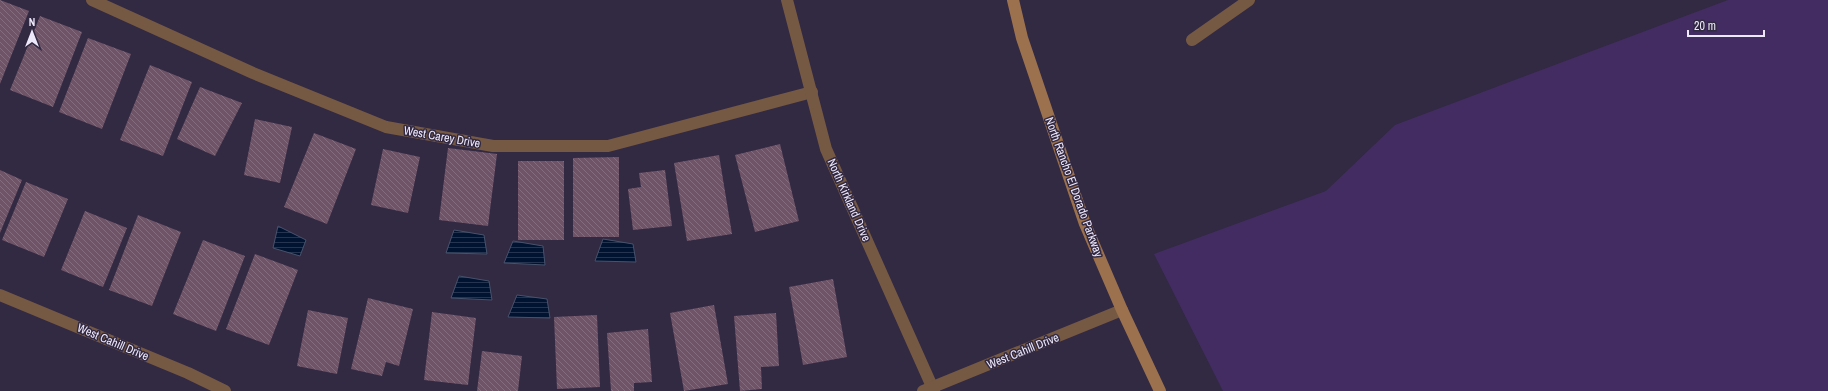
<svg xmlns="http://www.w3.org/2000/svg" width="1828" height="391" font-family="'Archivo Narrow',sans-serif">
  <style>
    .green { fill: #432c62 }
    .water { fill: url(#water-rules); stroke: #47536d }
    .building { fill: url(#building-back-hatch) }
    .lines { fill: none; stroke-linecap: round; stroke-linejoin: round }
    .street { stroke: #755943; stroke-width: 12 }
    .secondary { stroke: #9c714d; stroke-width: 12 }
    .labels { text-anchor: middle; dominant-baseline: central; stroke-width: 3; stroke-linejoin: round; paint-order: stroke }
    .street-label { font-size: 12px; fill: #eee9fa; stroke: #322942 }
  </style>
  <defs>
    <pattern id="water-rules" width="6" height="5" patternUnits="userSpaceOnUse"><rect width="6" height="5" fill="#001330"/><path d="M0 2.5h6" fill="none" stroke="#26354f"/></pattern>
    <pattern id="building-back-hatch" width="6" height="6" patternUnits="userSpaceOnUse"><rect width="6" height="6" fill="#6f5467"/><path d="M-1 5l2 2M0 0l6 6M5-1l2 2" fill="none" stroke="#846d7e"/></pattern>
  </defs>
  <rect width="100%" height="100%" fill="#322942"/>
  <polygon class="green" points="1728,0 1828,0 1828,391 1223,391 1154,254 1326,191 1395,125"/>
  <g class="water">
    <polygon points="278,226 306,240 300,256 273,248"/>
    <polygon points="454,230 484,235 487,254 446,253"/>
    <polygon points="603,239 633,244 636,262 595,261"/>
    <polygon points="513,241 543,246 545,265 504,263"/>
    <polygon points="459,276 489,281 492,300 451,298"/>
    <polygon points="517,295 547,299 550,318 508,317"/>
  </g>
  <g class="building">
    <polygon points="0,0 29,11 0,84"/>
    <polygon points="40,16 82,32 53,107 10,90"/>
    <polygon points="88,38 131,54 102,129 59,112"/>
    <polygon points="150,65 192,82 163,156 120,140"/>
    <polygon points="200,87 242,103 215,156 177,139"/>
    <polygon points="255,119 292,127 280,183 244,175"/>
    <polygon points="314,133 356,149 327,224 284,207"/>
    <polygon points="780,144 799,221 755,232 735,155"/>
    <polygon points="448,148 497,154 488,226 439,220"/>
    <polygon points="383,149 420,157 408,213 371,205"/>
    <polygon points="719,155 732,234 687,241 674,163"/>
    <polygon points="619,157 619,237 573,237 573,158"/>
    <rect x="518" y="161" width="46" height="79"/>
    <polygon points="0,170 22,180 0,233"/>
    <polygon points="665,170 672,226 633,230 628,189 641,187 639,173"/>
    <polygon points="26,182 68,199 44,257 2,240"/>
    <polygon points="85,211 127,228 103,287 61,270"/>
    <polygon points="138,215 181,232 152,306 109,290"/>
    <polygon points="203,240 245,256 216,331 173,314"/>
    <polygon points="255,254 298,270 269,345 226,329"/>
    <polygon points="833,279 847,357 803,365 789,287"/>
    <polygon points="368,298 413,309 399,366 386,362 382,376 351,369"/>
    <polygon points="714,305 728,384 684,391 670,313"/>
    <polygon points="308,310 348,318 337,374 297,366"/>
    <polygon points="432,312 476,318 468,385 424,380"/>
    <polygon points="776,313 779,366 761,367 762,389 740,391 734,316"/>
    <polygon points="597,315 600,387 557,389 554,317"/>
    <polygon points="648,329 652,382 634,383 634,391 611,391 607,333"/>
    <polygon points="482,351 522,356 518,391 477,391"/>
  </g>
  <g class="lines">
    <g class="street">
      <polyline points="92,0 253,73 386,127 493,146 608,146 812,92"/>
      <polyline points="787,0 826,149 934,391"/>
      <polyline points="1192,40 1249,0"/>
      <polyline points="0,295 188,373 225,391"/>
      <polyline points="923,391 1122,310"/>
    </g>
    <polyline class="secondary" points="1013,0 1022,38 1085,224 1122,310 1160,391"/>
  </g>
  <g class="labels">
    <g class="street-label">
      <text transform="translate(442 137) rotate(10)">West Carey Drive</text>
      <text transform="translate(1074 187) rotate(70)">North Rancho El Dorado Parkway</text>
      <text transform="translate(849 200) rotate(66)">North Kirkland Drive</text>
      <text transform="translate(113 342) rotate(23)">West Cahill Drive</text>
      <text transform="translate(1023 351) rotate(-22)">West Cahill Drive</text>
    </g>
  </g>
  <g transform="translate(32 32)" stroke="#322942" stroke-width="3" paint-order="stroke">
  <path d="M0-3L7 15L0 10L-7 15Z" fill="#eee9fa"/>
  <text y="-6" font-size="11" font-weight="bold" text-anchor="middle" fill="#eee9fa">N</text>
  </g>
  <path d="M1688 30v6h76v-6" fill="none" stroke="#eee9fa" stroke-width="2"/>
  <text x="1694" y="30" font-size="12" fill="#eee9fa" stroke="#322942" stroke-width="3" paint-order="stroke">20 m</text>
</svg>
